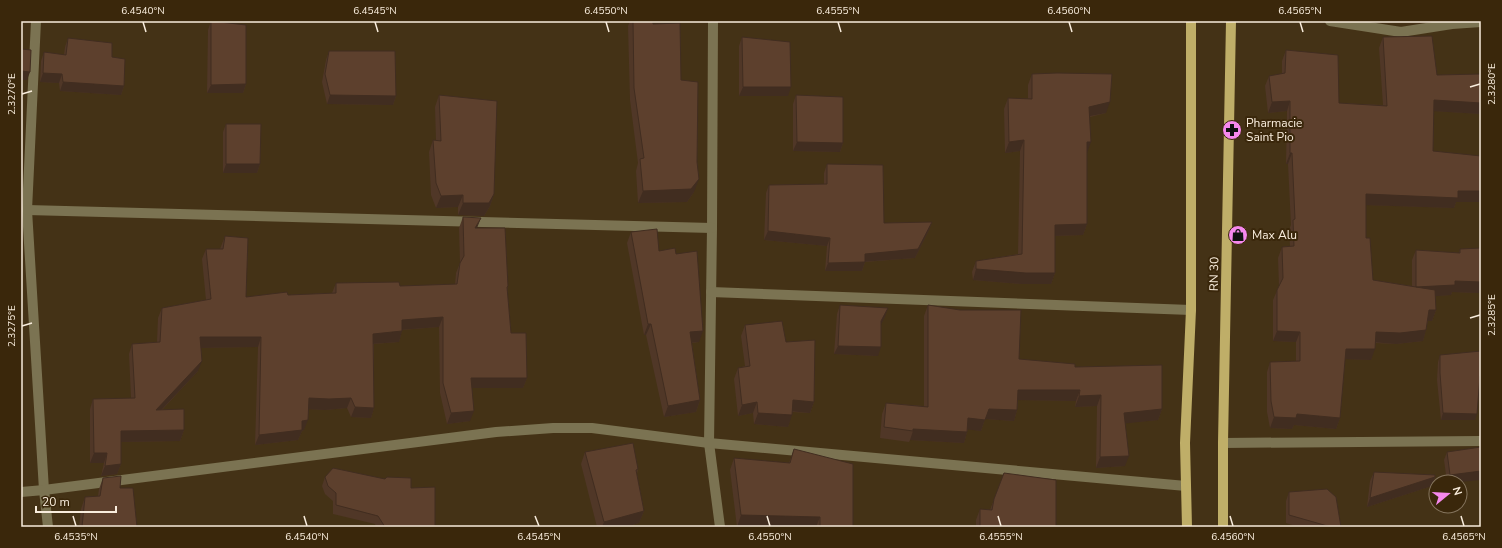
<svg xmlns="http://www.w3.org/2000/svg" width="1502" height="548" font-family="'Nunito Sans',sans-serif">
  <style>
    .lines { fill: none; stroke-linecap: round; stroke-linejoin: round }
    .minor { stroke: #7b7352; stroke-width: 10 }
    .primary { stroke: #bfae68; stroke-width: 10 }
    .wall { fill: #503727 }
    .shaded-wall { fill: #412d20 }
    .building { fill: #5d402d; stroke: #412d20 }
    .ticks { fill: none; stroke: #f9eddd; stroke-width: 1.5 }
    .labels { text-anchor: middle; dominant-baseline: central; stroke-width: 4; stroke-linejoin: round; paint-order: stroke }
    .poi-label { font-size: 12px; fill: #f9eddd; stroke: #3a270b; text-anchor: start }
    .street-label { font-size: 12px; fill: #f9eddd; stroke: #3a270b }
    .neatline { fill: none; stroke: #f9eddd; stroke-width: 1.5 }
    .ticks-label { font-size: 10px; text-anchor: middle; fill: #f9eddd }
  </style>
  <rect width="100%" height="100%" fill="#443216"/>
  <g class="lines">
    <g class="minor">
      <polyline points="36,21 27,210 44,490 48,527"/>
      <polyline points="713,21 712,228 709,443 720,527"/>
      <polyline points="1330,21 1401,32 1452,24 1481,22"/>
      <polyline points="27,210 712,228"/>
      <polyline points="711,292 1191,310"/>
      <polyline points="1223,443 1481,441"/>
      <polyline points="21,492 44,490 496,432 553,428 592,428 709,443 1186,486"/>
    </g>
    <g class="primary">
      <polyline points="1187,527 1185,443 1191,310 1191,21"/>
      <polyline points="1223,527 1223,443 1231,21"/>
    </g>
  </g>
  <g class="wall">
    <polygon points="211,21 246,84 243,93 207,93 208,30"/>
    <polygon points="630,21 653,21 653,24 681,80 694,192 687,202 638,203 636,171 638,163 630,100 628,26"/>
    <polygon points="742,37 788,96 739,96 739,46"/>
    <polygon points="1383,37 1437,75 1481,74 1481,114 1434,111 1433,151 1456,202 1454,208 1366,205 1366,238 1373,280 1412,286 1412,260 1416,250 1459,253 1460,249 1479,293 1452,292 1451,295 1435,296 1436,310 1432,321 1428,321 1423,341 1396,344 1375,343 1371,360 1345,359 1340,418 1336,429 1294,425 1292,429 1270,428 1267,412 1267,372 1270,362 1296,361 1296,342 1273,341 1273,300 1279,286 1278,258 1282,247 1290,246 1289,230 1291,225 1288,164 1286,164 1287,111 1268,113 1265,86 1269,76 1282,74 1282,61 1286,50 1339,103 1383,105 1379,48"/>
    <polygon points="68,38 112,57 124,86 121,95 60,91 59,83 40,82 41,61 44,52 64,55 65,47"/>
    <polygon points="329,51 396,96 393,105 327,104 322,82 326,60"/>
    <polygon points="1032,74 1106,113 1090,117 1087,153 1087,224 1083,235 1055,236 1055,273 1051,284 1022,284 973,280 972,272 976,261 1018,254 1020,151 1005,153 1004,109 1008,98 1028,99 1028,85"/>
    <polygon points="439,95 494,194 490,206 484,216 458,215 458,207 436,208 431,195 429,152 433,140 436,140 435,107"/>
    <polygon points="796,95 843,143 840,152 793,151 793,104"/>
    <polygon points="226,124 260,164 257,173 223,173 223,132"/>
    <polygon points="827,164 884,223 932,222 929,230 915,258 865,262 862,271 825,271 827,246 764,240 766,193 769,185 824,184 824,173"/>
    <polygon points="463,217 477,228 508,286 507,290 511,333 527,378 523,388 472,388 470,421 447,424 440,393 439,327 402,330 399,342 374,344 374,408 371,418 351,417 347,408 325,410 308,409 304,430 302,431 298,440 255,445 258,347 201,348 198,371 162,410 184,430 180,441 121,442 121,464 117,474 101,476 104,463 90,463 90,409 93,399 131,398 129,354 132,344 157,342 158,318 162,308 206,300 202,259 206,249 220,249 225,236 246,297 332,293 336,283 400,286 455,285 456,273 460,263 459,228"/>
    <polygon points="631,232 659,251 699,342 692,343 700,400 696,412 664,417 646,335 644,335 627,243"/>
    <polygon points="840,305 885,317 881,324 878,356 834,354 837,314"/>
    <polygon points="928,305 1019,359 1075,367 1162,409 1158,420 1125,423 1125,466 1096,468 1097,406 1075,407 1076,401 1018,400 1017,410 1014,421 985,419 981,431 968,429 967,432 964,443 910,440 909,442 880,438 882,414 886,403 924,406 924,316"/>
    <polygon points="745,325 786,342 814,402 810,413 792,412 788,427 754,424 753,413 738,416 734,379 738,368 745,366 741,336"/>
    <polygon points="1440,355 1480,384 1475,420 1441,420 1437,380 1438,362"/>
    <polygon points="794,449 853,527 737,527 730,470 734,458 789,463"/>
    <polygon points="585,452 638,469 637,474 644,511 639,523 626,527 597,527 581,464"/>
    <polygon points="1447,452 1460,482 1447,482 1444,460"/>
    <polygon points="1374,472 1435,477 1432,486 1367,507 1370,481"/>
    <polygon points="1004,473 1056,527 976,527 976,520 980,509 990,510"/>
    <polygon points="325,477 411,488 435,527 376,527 375,524 333,514 333,501 325,494 322,486"/>
    <polygon points="103,478 120,488 137,527 79,527 81,509 85,497 98,496 99,489"/>
    <polygon points="1289,492 1341,527 1298,527 1286,523 1286,501"/>
  </g>
  <g class="shaded-wall">
    <polygon points="21,71 30,72 27,80 21,80"/>
    <polygon points="43,73 62,74 59,83 40,82"/>
    <polygon points="63,82 124,86 121,95 60,91"/>
    <polygon points="246,84 243,93 207,93 211,85"/>
    <polygon points="743,87 791,87 788,96 739,96"/>
    <polygon points="330,95 396,96 393,105 327,104"/>
    <polygon points="1434,100 1481,103 1481,114 1431,111"/>
    <polygon points="1290,101 1287,111 1268,113 1272,102"/>
    <polygon points="1110,102 1106,113 1085,117 1089,107"/>
    <polygon points="1024,140 1020,151 1005,153 1009,142"/>
    <polygon points="797,142 843,143 840,152 793,151"/>
    <polygon points="1087,142 1091,142 1087,153"/>
    <polygon points="1290,153 1292,153 1288,164 1286,164"/>
    <polygon points="226,164 260,164 257,173 223,173"/>
    <polygon points="699,179 694,192 687,202 638,203 643,191"/>
    <polygon points="1458,191 1481,191 1481,202 1456,202 1454,208 1362,205 1366,194"/>
    <polygon points="494,194 490,206 484,216 458,215 463,203"/>
    <polygon points="463,195 458,207 436,208 441,196"/>
    <polygon points="481,218 477,228 475,228"/>
    <polygon points="932,222 929,230 915,258 861,262 865,254"/>
    <polygon points="1087,224 1083,235 1051,236 1055,225"/>
    <polygon points="768,231 830,238 827,246 764,240"/>
    <polygon points="865,262 862,271 825,271 828,263"/>
    <polygon points="976,269 1055,273 1051,284 1022,284 973,280"/>
    <polygon points="1455,281 1481,282 1481,287 1479,293 1452,292 1451,295 1412,298 1416,287"/>
    <polygon points="888,308 885,317 878,330 881,321"/>
    <polygon points="1429,310 1436,310 1432,321 1425,321"/>
    <polygon points="443,317 439,327 398,330 402,320"/>
    <polygon points="648,324 651,324 646,335 644,335"/>
    <polygon points="1426,330 1423,341 1396,344 1372,342 1376,332"/>
    <polygon points="402,331 399,342 370,344 373,334"/>
    <polygon points="703,331 699,342 686,343 690,332"/>
    <polygon points="1277,331 1300,332 1296,342 1273,341"/>
    <polygon points="200,337 261,337 258,347 196,348"/>
    <polygon points="838,346 881,347 878,356 834,354"/>
    <polygon points="1346,349 1375,349 1371,360 1342,359"/>
    <polygon points="202,361 198,371 152,420 156,410"/>
    <polygon points="1480,376 1481,377 1481,380 1480,384 1477,383"/>
    <polygon points="471,378 527,378 523,388 467,388"/>
    <polygon points="1018,390 1080,390 1076,401 1014,400"/>
    <polygon points="1101,395 1097,406 1075,407 1079,396"/>
    <polygon points="309,398 351,398 347,408 325,410 305,409"/>
    <polygon points="700,400 696,412 664,417 668,406"/>
    <polygon points="793,400 814,402 810,413 789,411"/>
    <polygon points="757,402 753,413 738,416 742,405"/>
    <polygon points="355,407 374,408 371,418 351,417"/>
    <polygon points="989,409 1017,410 1014,421 985,419 981,431 964,429 968,418"/>
    <polygon points="1162,409 1158,420 1120,424 1124,413"/>
    <polygon points="474,411 470,421 447,424 451,413"/>
    <polygon points="758,413 792,415 788,427 754,424"/>
    <polygon points="1443,413 1477,414 1475,420 1441,420"/>
    <polygon points="1297,414 1340,418 1336,429 1294,425 1292,429 1270,428 1274,417"/>
    <polygon points="308,420 304,430 302,431 298,440 255,445 259,435 302,421"/>
    <polygon points="913,429 967,432 964,443 910,440 913,431"/>
    <polygon points="184,430 180,441 117,442 121,431"/>
    <polygon points="94,453 107,453 104,463 90,463"/>
    <polygon points="1129,456 1125,466 1096,468 1100,457"/>
    <polygon points="121,464 117,474 101,476 105,466"/>
    <polygon points="1481,471 1481,480 1460,482 1448,482 1450,475"/>
    <polygon points="1435,477 1432,486 1367,507 1370,498"/>
    <polygon points="644,511 639,523 626,527 602,527 604,522"/>
    <polygon points="741,515 820,517 816,527 737,527"/>
  </g>
  <g class="building">
    <polygon points="211,21 246,25 246,84 211,85"/>
    <polygon points="633,21 653,21 653,24 680,23 681,80 698,82 697,162 699,179 691,189 643,191 640,159 644,158 634,88"/>
    <polygon points="1432,36 1437,75 1481,74 1481,103 1434,100 1433,151 1481,156 1481,191 1458,191 1458,198 1366,194 1366,238 1370,238 1373,280 1416,287 1416,250 1460,253 1460,249 1481,248 1481,282 1455,281 1455,285 1416,287 1435,290 1436,310 1429,310 1426,330 1400,333 1376,332 1375,349 1346,349 1340,418 1297,414 1296,418 1274,417 1271,401 1270,362 1300,361 1300,332 1277,331 1277,290 1283,278 1282,247 1294,246 1293,220 1295,219 1292,153 1290,153 1290,101 1272,102 1269,76 1285,73 1286,50 1338,55 1339,103 1387,106 1383,37"/>
    <polygon points="742,37 790,42 791,87 743,87"/>
    <polygon points="68,38 112,43 112,57 125,59 124,86 63,82 62,74 43,73 44,52 66,55"/>
    <polygon points="21,49 31,50 30,72 21,71"/>
    <polygon points="329,51 395,51 396,96 330,95 325,74"/>
    <polygon points="1057,73 1112,74 1110,102 1089,107 1091,142 1087,142 1087,224 1055,225 1055,273 1026,273 976,269 976,261 1022,254 1024,140 1009,142 1008,98 1032,99 1032,74"/>
    <polygon points="439,95 497,101 494,194 489,203 463,203 463,195 441,196 436,183 433,140 441,141"/>
    <polygon points="796,95 843,97 843,143 797,142"/>
    <polygon points="226,124 261,124 260,164 226,164"/>
    <polygon points="827,164 883,165 884,223 932,222 918,249 865,254 865,262 828,263 830,238 768,231 769,185 827,184"/>
    <polygon points="463,217 481,218 475,228 505,228 508,286 507,287 511,333 526,333 527,378 471,378 474,411 451,413 443,383 443,317 402,320 402,331 373,334 374,408 355,407 351,398 329,399 309,398 308,420 302,421 302,430 259,435 261,337 200,337 202,361 156,410 184,409 184,430 121,431 121,464 105,466 107,453 94,453 93,399 135,398 132,344 160,342 162,308 211,299 206,249 223,249 225,236 248,238 246,297 287,292 288,295 336,293 336,283 399,282 400,286 457,284 460,263 464,256"/>
    <polygon points="657,229 659,251 675,248 676,254 697,251 703,331 690,332 700,400 668,406 651,324 648,324 631,232"/>
    <polygon points="840,305 888,308 881,321 881,347 838,346"/>
    <polygon points="928,305 960,310 1021,310 1019,359 1075,364 1075,367 1162,365 1162,409 1124,413 1129,456 1100,457 1101,395 1079,396 1080,390 1018,390 1017,410 989,409 985,420 968,418 967,432 913,429 913,431 884,427 886,403 928,407"/>
    <polygon points="782,321 786,342 815,340 814,402 793,400 792,415 758,413 757,402 742,405 738,368 750,366 745,325"/>
    <polygon points="1481,351 1481,377 1480,376 1477,414 1443,413 1440,373 1440,355"/>
    <polygon points="633,443 638,469 636,470 644,511 604,522 585,452"/>
    <polygon points="1481,447 1481,471 1450,475 1447,452"/>
    <polygon points="794,449 853,464 853,527 820,527 820,517 741,515 734,458 790,463"/>
    <polygon points="333,468 385,479 387,477 411,478 411,488 435,487 435,526 385,527 378,516 336,505 336,493 328,486 325,477"/>
    <polygon points="1374,472 1435,475 1435,477 1370,498"/>
    <polygon points="1004,473 1056,480 1056,527 980,527 980,509 992,510 994,499"/>
    <polygon points="121,476 120,488 133,488 137,527 82,527 85,497 100,496 103,478"/>
    <polygon points="1327,489 1336,497 1341,527 1331,527 1289,515 1289,492"/>
    <polygon points="21,518 22,527 21,527"/>
  </g>
  <path class="ticks" d="M143 22 146 32M375 22 378 32M606 22 609 32M838 22 841 32M1069 22 1072 32M1300 22 1303 32M1470 87 1480 84M22 94 32 91M1470 318 1480 315M22 326 32 323M73 516 76 526M304 516 307 526M535 516 539 526M767 516 770 526M998 516 1001 526M1230 516 1233 526M1461 516 1464 526"/>
  <defs>
    <symbol id="pharmacy-disc" viewBox="-11 -11 22 22"><circle r="9.5" fill="#f688ed" stroke="#3a270b"/><path d="M-2-6h4v4h4v4h-4v4h-4v-4h-4v-4h4Z" fill="#111"/></symbol>
    <symbol id="shop-disc" viewBox="-11 -11 22 22"><circle r="9.5" fill="#f688ed" stroke="#3a270b"/><path d="M-5-2.5h2.3a2.7 3.5 0 0 1 5.4 0H5L5.5 6h-11ZM-1.5-2.5h3a1.5 2.3 0 0 0-3 0Z" fill="#111"/></symbol>
  </defs>
  <g fill-rule="evenodd">
    <use href="#pharmacy-disc" x="1221" y="119" width="22" height="22"/>
    <use href="#shop-disc" x="1227" y="224" width="22" height="22"/>
  </g>
  <g class="labels">
    <g class="poi-label">
      <text x="1246" y="123">Pharmacie<tspan x="1246" dy="14">Saint Pio</tspan></text>
      <text x="1252" y="235">Max Alu</text>
    </g>
    <g class="street-label">
      <text transform="translate(1214 274) rotate(-89)">RN 30</text>
    </g>
  </g>
  <rect width="1502" height="548" fill="none" stroke="#3a270b" stroke-width="44"/>
  <g transform="translate(1448 494) rotate(72)"><circle r="19" fill="#3a270b" stroke="#86765f"/>
  <path d="M0-3L7 15L0 10L-7 15Z" fill="#f688ed"/>
  <text y="-6" font-size="11" font-weight="bold" text-anchor="middle" fill="#f9eddd">N</text>
  </g>
  <path d="M36 506v6h80v-6" fill="none" stroke="#f9eddd" stroke-width="2"/>
  <text x="42" y="506" font-size="12" fill="#f9eddd" stroke="#3a270b" stroke-width="3" paint-order="stroke">20 m</text>
  <rect x="22" y="22" width="1458" height="504" class="neatline"/>
  <g class="ticks-label">
    <text x="143" y="14">6.4540°N</text>
    <text x="375" y="14">6.4545°N</text>
    <text x="606" y="14">6.4550°N</text>
    <text x="838" y="14">6.4555°N</text>
    <text x="1069" y="14">6.4560°N</text>
    <text x="1300" y="14">6.4565°N</text>
    <text transform="translate(1491 84) rotate(-90)" y="4">2.3280°E</text>
    <text transform="translate(11 94) rotate(-90)" y="4">2.3270°E</text>
    <text transform="translate(1491 315) rotate(-90)" y="4">2.3285°E</text>
    <text transform="translate(11 326) rotate(-90)" y="4">2.3275°E</text>
    <text x="76" y="540">6.4535°N</text>
    <text x="307" y="540">6.4540°N</text>
    <text x="539" y="540">6.4545°N</text>
    <text x="770" y="540">6.4550°N</text>
    <text x="1001" y="540">6.4555°N</text>
    <text x="1233" y="540">6.4560°N</text>
    <text x="1464" y="540">6.4565°N</text>
  </g>
</svg>
